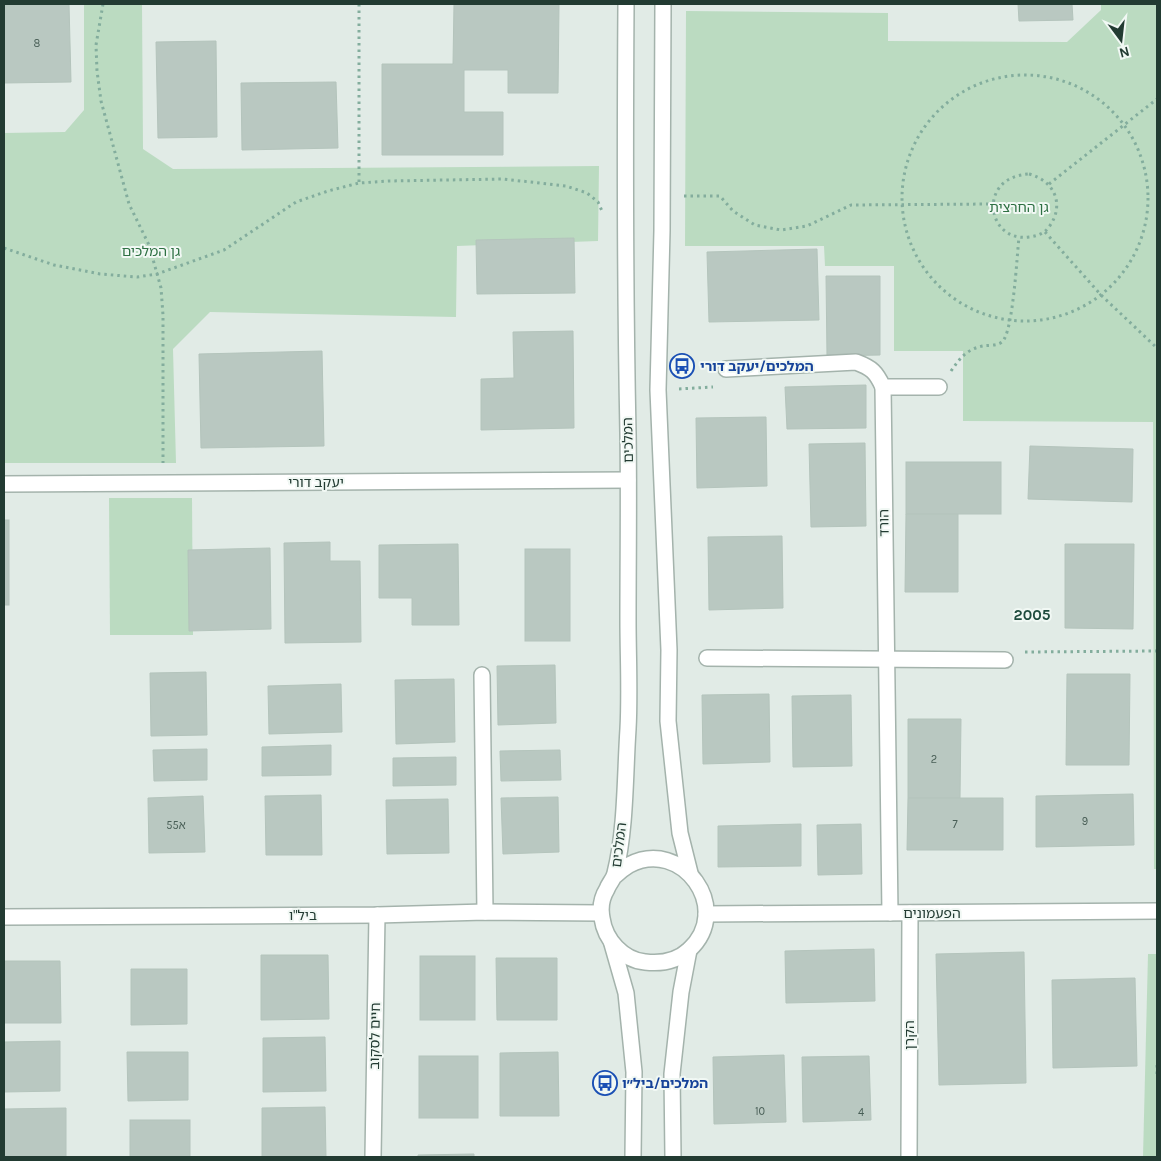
<svg xmlns="http://www.w3.org/2000/svg" width="1161" height="1161" font-family="Karla,'Noto Sans Hebrew',sans-serif">
  <style>
    .green { fill: #bbdbc1 }
    .building { fill: #b9c8c1; stroke: #b4c4bc }
    .lines { fill: none; stroke-linecap: round; stroke-linejoin: round }
    .minor-casing { stroke: #a4b3ac; stroke-width: 18 }
    .path { stroke: #83ad9d; stroke-width: 3; stroke-dasharray: 2.5 4; stroke-linecap: butt }
    .minor { stroke: #fff; stroke-width: 15 }
    .labels { text-anchor: middle; dominant-baseline: central; stroke-width: 4; stroke-linejoin: round; paint-order: stroke }
    .number-label { font-size: 11px; fill: #485e56 }
    .park-label { font-size: 14px; fill: #2e7043; stroke: #f1f8f4 }
    .transit-label { font-size: 14px; font-weight: bold; fill: #164399; stroke: #f1f8f4; text-anchor: start }
    .street-label { font-size: 14px; fill: #223b32; stroke: #f1f8f4 }
    .neighbourhood-label { font-size: 15px; font-weight: bold; fill: #1f4c3e; stroke: #f1f8f4 }
  </style>
  <rect width="100%" height="100%" fill="#e1ebe6"/>
  <g class="green">
    <polygon points="84,4 142,4 143,149 173,169 599,166 598,241 457,246 456,317 210,312 173,349 176,463 5,463 4,133 65,132 84,110"/>
    <polygon points="1101,4 1157,4 1157,869 1154,869 1153,422 963,421 963,351 894,351 894,266 825,266 824,246 685,246 686,11 888,13 888,41 1067,42 1101,10"/>
    <polygon points="109,498 192,498 193,635 110,635"/>
    <polygon points="1148,954 1157,954 1157,1157 1143,1157"/>
  </g>
  <g class="building">
    <polygon points="4,4 69,4 71,82 4,83"/>
    <polygon points="454,4 559,4 558,93 508,93 508,70 464,70 464,112 503,112 503,155 382,155 382,64 453,64"/>
    <polygon points="1018,4 1072,4 1073,20 1019,21"/>
    <polygon points="216,41 217,137 158,138 156,42"/>
    <polygon points="336,82 338,148 242,150 241,83"/>
    <polygon points="574,238 575,293 477,294 476,240"/>
    <polygon points="817,249 819,320 709,322 707,252"/>
    <polygon points="826,276 880,276 880,355 827,356"/>
    <polygon points="573,331 574,428 481,430 481,379 514,378 513,332"/>
    <polygon points="322,351 324,446 201,448 199,354"/>
    <polygon points="866,385 866,428 787,429 785,387"/>
    <polygon points="766,417 767,486 697,488 696,418"/>
    <polygon points="865,443 866,526 811,527 809,444"/>
    <polygon points="1030,446 1133,449 1132,502 1028,499"/>
    <rect x="906" y="462" width="95" height="52"/>
    <polygon points="906,514 958,514 958,592 905,592"/>
    <rect x="4" y="520" width="5" height="85"/>
    <polygon points="782,536 783,608 709,610 708,537"/>
    <polygon points="330,542 330,561 360,561 361,642 285,643 284,543"/>
    <polygon points="458,544 459,625 412,625 412,598 379,598 379,545"/>
    <polygon points="1065,544 1134,544 1133,629 1065,628"/>
    <polygon points="270,548 271,629 189,631 188,550"/>
    <rect x="525" y="549" width="45" height="92"/>
    <polygon points="555,665 556,723 498,725 497,666"/>
    <polygon points="206,672 207,735 151,736 150,673"/>
    <polygon points="1067,674 1130,674 1129,765 1066,765"/>
    <polygon points="454,679 455,742 396,744 395,680"/>
    <polygon points="341,684 342,732 269,734 268,686"/>
    <polygon points="769,694 770,762 703,764 702,695"/>
    <polygon points="851,695 852,766 793,767 792,696"/>
    <polygon points="908,719 961,719 960,798 908,798"/>
    <polygon points="331,745 331,775 262,776 262,747"/>
    <polygon points="207,749 207,780 154,781 153,750"/>
    <polygon points="560,750 561,780 501,781 500,751"/>
    <polygon points="456,757 456,785 393,786 393,758"/>
    <polygon points="1133,794 1134,845 1036,847 1036,796"/>
    <polygon points="321,795 322,855 266,855 265,796"/>
    <polygon points="203,796 205,852 149,853 148,798"/>
    <polygon points="558,797 559,852 503,854 501,798"/>
    <polygon points="908,798 1003,798 1003,850 907,850"/>
    <polygon points="448,799 449,853 387,854 386,800"/>
    <polygon points="801,824 801,866 718,867 718,826"/>
    <polygon points="861,824 862,874 818,875 817,825"/>
    <polygon points="874,949 875,1001 786,1003 785,951"/>
    <polygon points="1024,952 1026,1083 939,1085 936,954"/>
    <polygon points="261,955 328,955 329,1019 261,1020"/>
    <rect x="420" y="956" width="55" height="64"/>
    <polygon points="496,958 557,958 557,1020 497,1020"/>
    <polygon points="4,961 60,961 61,1023 4,1023"/>
    <polygon points="131,969 187,969 187,1024 131,1025"/>
    <polygon points="1135,978 1137,1066 1053,1068 1052,980"/>
    <polygon points="325,1037 326,1091 263,1092 263,1038"/>
    <polygon points="60,1041 60,1091 4,1092 4,1042"/>
    <polygon points="127,1052 188,1052 188,1100 128,1101"/>
    <polygon points="558,1052 559,1116 500,1116 500,1053"/>
    <polygon points="784,1055 786,1122 714,1124 713,1057"/>
    <rect x="419" y="1056" width="59" height="62"/>
    <polygon points="869,1056 871,1120 803,1122 802,1057"/>
    <polygon points="325,1107 326,1157 262,1157 262,1108"/>
    <polygon points="66,1108 66,1157 4,1157 4,1109"/>
    <rect x="130" y="1120" width="60" height="37"/>
    <polygon points="474,1154 474,1157 418,1157 418,1155"/>
  </g>
  <g class="lines">
    <defs>
      <g id="minor">
        <polyline points="663,4 662,231 658,390 669,650 668,721 680,833 690,873"/>
        <path d="M726 369 856 362C872 368 876 372 883 387H939"/>
        <polyline points="883,387 890,913"/>
        <polyline points="4,484 628,480"/>
        <polyline points="707,658 1005,660"/>
        <polyline points="482,675 485,912"/>
        <path d="M615 876C619 872 624 868 629 865 682 837 734 909 689 950 677 961 661 964 645 962 623 960 605 940 602 918 600 908 602 897 607 889 609 883 614 879 615 873 626 830 625 773 628 729 630 693 628 656 628 620 628 557 629 495 628 433 625 290 625 147 626 4"/>
        <polyline points="706,914 1157,911"/>
        <polyline points="4,917 377,915 485,912 601,913"/>
        <polyline points="612,944 626,993 634,1072 633,1157"/>
        <polyline points="373,1157 377,915"/>
        <polyline points="673,1157 672,1074 681,992 689,950"/>
        <polyline points="909,1157 910,913"/>
      </g>
    </defs>
    <use href="#minor" class="minor-casing"/>
    <g class="path">
      <polyline points="103,4 96,45 97,71 101,101 129,204 149,245 161,288 163,315 163,463"/>
      <polyline points="359,4 359,183"/>
      <circle cx="1025" cy="198" r="123"/>
      <path d="M1029 174C1055 181 1065 205 1049 227 1044 234 1037 236 1029 237 987 243 976 177 1029 174Z"/>
      <polyline points="1049,184 1157,99"/>
      <polyline points="684,196 720,196 733,211 755,225 781,230 807,226 851,205 993,204"/>
      <polyline points="1045,232 1101,295 1157,348"/>
      <polyline points="4,248 54,265 100,274 137,277 157,274 224,250 296,202 328,191 359,183 389,181 503,179 566,186 587,193 598,202 602,211"/>
      <path d="M951 371C960 358 967 349 983 346 989 345 997 346 1002 342 1013 333 1017 255 1019 237"/>
      <polyline points="679,389 713,387"/>
      <polyline points="1025,652 1157,651"/>
      <polyline points="1157,1065 1157,1078"/>
    </g>
    <use href="#minor" class="minor"/>
  </g>
  <defs>
    <symbol id="bus-ring" viewBox="-11 -11 22 22"><circle r="9.5" fill="#f1f8f4" stroke="#1a4fb4" stroke-width="1.5"/><path d="M-5-6H5V4H4V6H2V4H-2V6H-4V4H-5ZM-3.5-4V0h7V-4ZM-3.5 1.2v1.5H-2V1.2ZM2 1.2v1.5H3.5V1.2Z" fill="#1a4fb4"/></symbol>
  </defs>
  <g fill-rule="evenodd">
    <use href="#bus-ring" x="668" y="352" width="28" height="28"/>
    <use href="#bus-ring" x="591" y="1069" width="28" height="28"/>
  </g>
  <g class="labels">
    <g class="number-label">
      <text x="37" y="43">8</text>
      <text x="934" y="759">2</text>
      <text x="1085" y="821">9</text>
      <text x="955" y="824">7</text>
      <text x="176" y="825">55א</text>
      <text x="760" y="1111">10</text>
      <text x="861" y="1112">4</text>
    </g>
    <g class="park-label">
      <text x="1019" y="207">גן החרצית</text>
      <text x="151" y="251">גן המלכים</text>
    </g>
    <g class="transit-label">
      <text x="700" y="366">המלכים/יעקב דורי</text>
      <text x="622" y="1083">המלכים/ביל״ו</text>
    </g>
    <g class="street-label">
      <text transform="translate(628 440) rotate(-91)">המלכים</text>
      <text x="316" y="482">יעקב דורי</text>
      <text transform="translate(884 523) rotate(-91)">הורד</text>
      <text transform="translate(619 845) rotate(-83)">המלכים</text>
      <text x="932" y="913">הפעמונים</text>
      <text x="303" y="915">ביל"ו</text>
      <text transform="translate(909 1035) rotate(-90)">הקרן</text>
      <text transform="translate(375 1036) rotate(-89)">חיים לסקוב</text>
    </g>
    <g class="neighbourhood-label">
      <text x="1032" y="615">2005</text>
    </g>
  </g>
  <rect width="1161" height="1161" fill="none" stroke="#223b32" stroke-width="10"/>
  <g transform="translate(1121 40) rotate(165)" stroke="#f1f8f4" stroke-width="4" paint-order="stroke">
  <path d="M0-4L9 19L0 12L-9 19Z" fill="#223b32"/>
  <text y="-8" font-size="14" font-weight="bold" text-anchor="middle" fill="#223b32">N</text>
  </g>
</svg>
